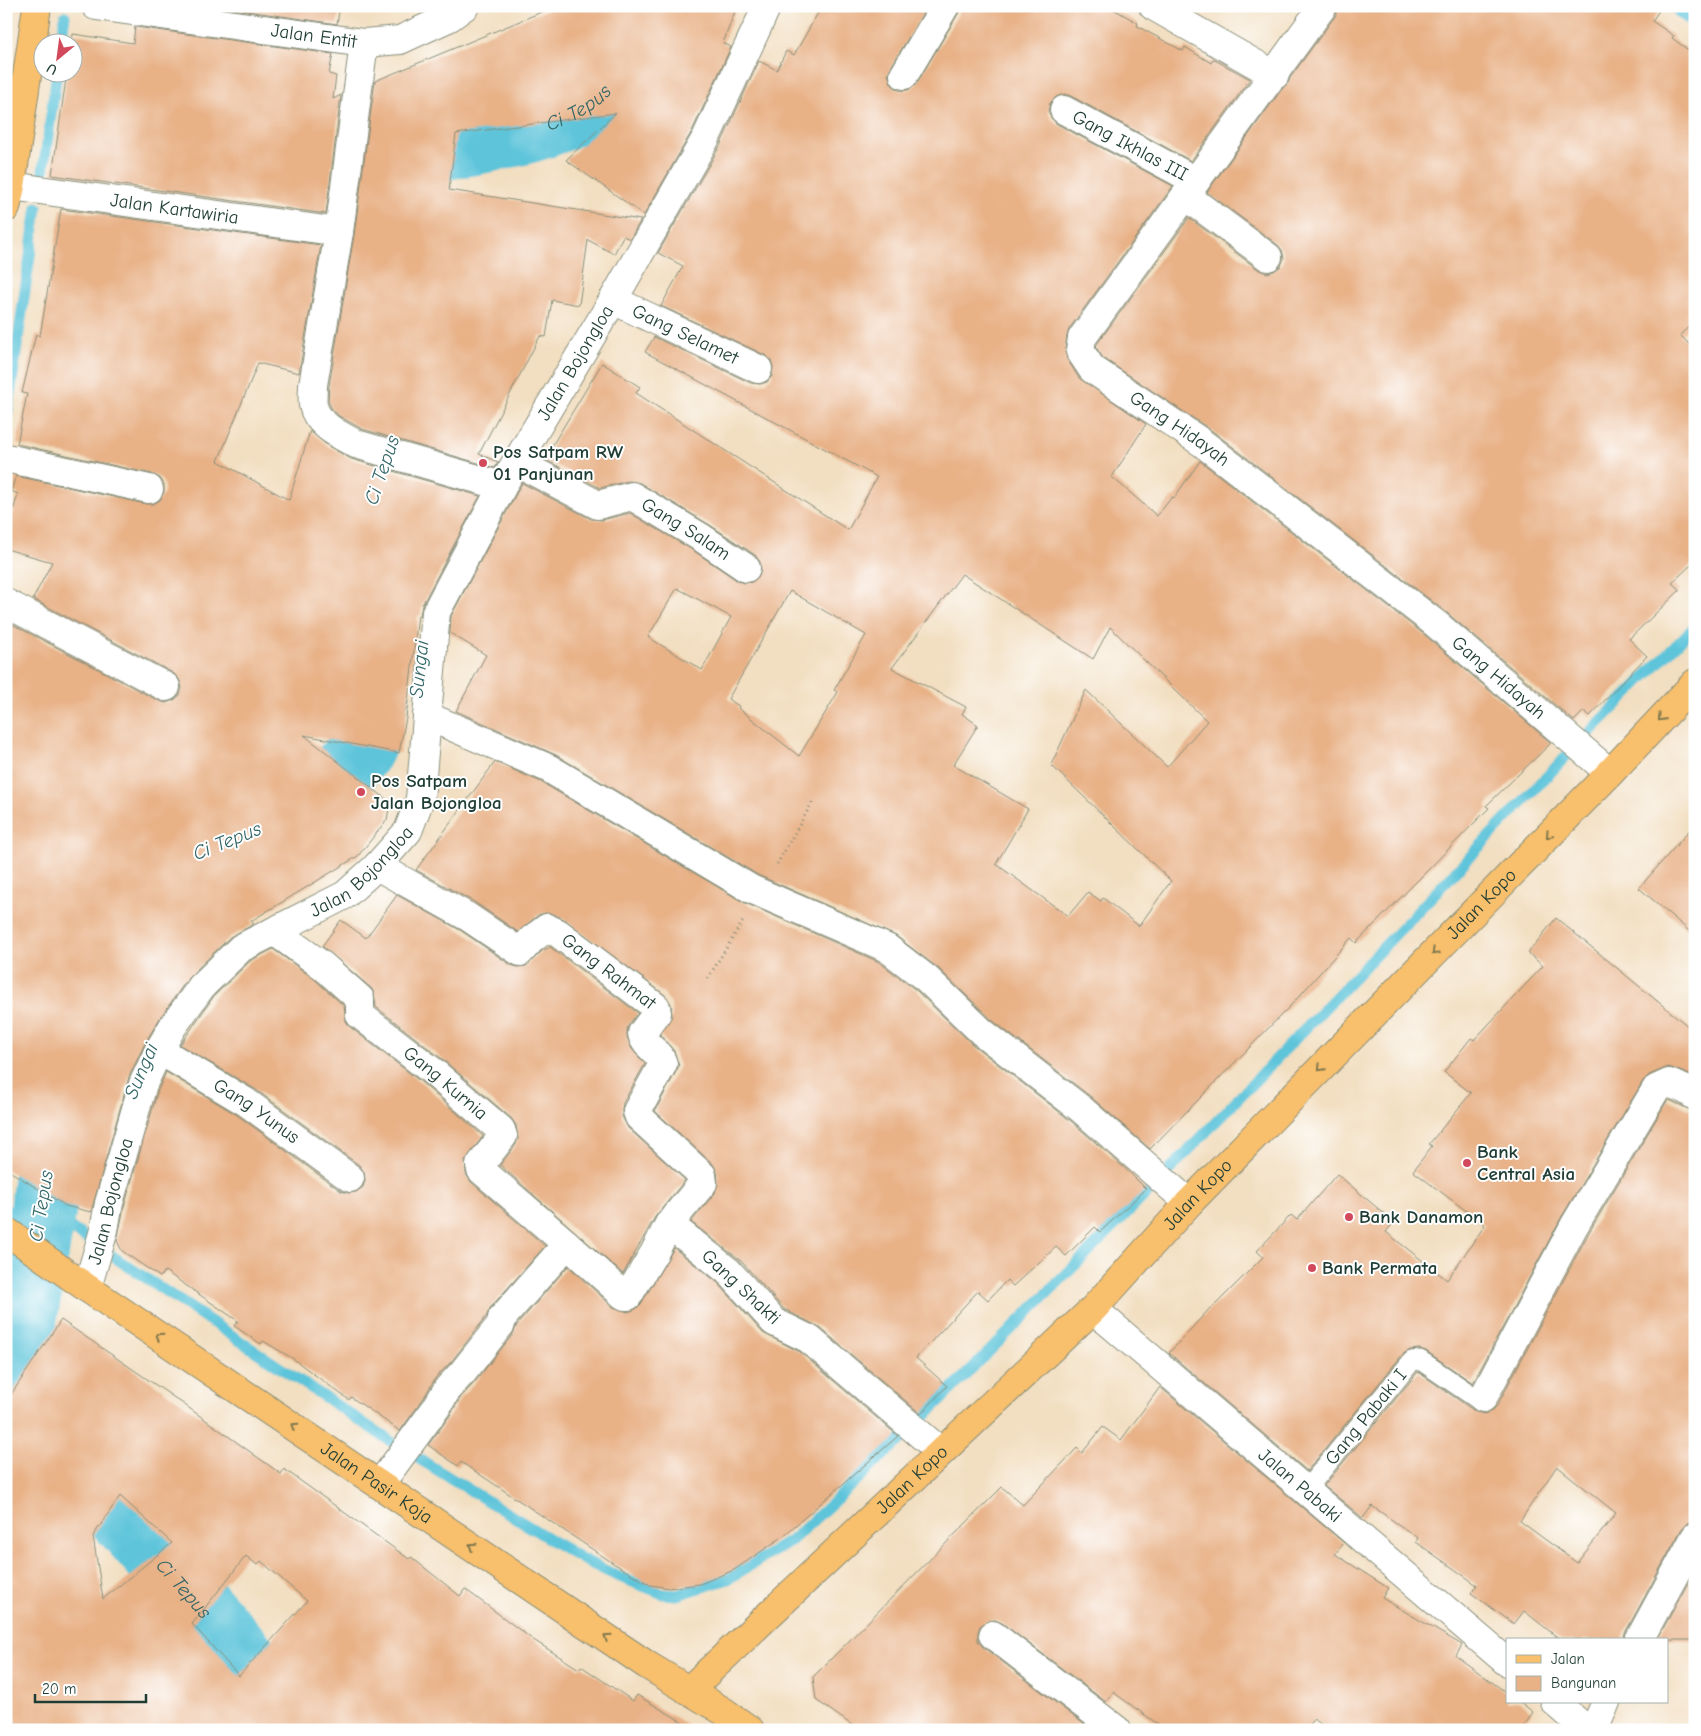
<svg xmlns="http://www.w3.org/2000/svg" width="1701" height="1736" font-family="'Comic Neue',sans-serif">
  <style>
    .lines { fill: none; stroke-linecap: round; stroke-linejoin: round }
    .stream { stroke: #5dc4da; stroke-width: 11 }
    .river { stroke: #5dc4da; stroke-width: 66 }
    .building { fill: #e8b186; fill-rule: evenodd }
    .lane-casing { stroke: #888e7a; stroke-width: 21 }
    .street-casing { stroke: #888e7a; stroke-width: 30 }
    .primary-casing { stroke: #888e7a; stroke-width: 30 }
    .path { stroke: #888e7a; stroke-width: 3; stroke-dasharray: 1 4; stroke-linecap: butt }
    .lane { stroke: #fff; stroke-width: 19 }
    .street { stroke: #fff; stroke-width: 28 }
    .primary { stroke: #f8bf6c; stroke-width: 28 }
    .oneway { stroke: #81784d }
    .poi-dot { fill: #d1495b; stroke: #fff; stroke-width: 2 }
    .labels { text-anchor: middle; dominant-baseline: central; stroke-width: 4; stroke-linejoin: round; paint-order: stroke }
    .street-label { font-size: 19px; fill: #1f3d34; stroke: #fff }
    .poi-label { font-size: 19px; font-weight: bold; fill: #1f3d34; stroke: #fff; text-anchor: start }
    .water-label { font-size: 20px; font-style: italic; fill: #326666; stroke: #fff }
  </style>
  <rect width="100%" height="100%" fill="#fff"/>
  <filter id="ink" filterUnits="userSpaceOnUse"><feTurbulence type="fractalNoise" baseFrequency=".02" numOctaves="2"/><feDisplacementMap in="SourceGraphic" scale="10" xChannelSelector="R" yChannelSelector="G"/><feConvolveMatrix kernelMatrix="1 2 1 2 8 2 1 2 1" color-interpolation-filters="sRGB"/></filter>
  <filter id="wash" filterUnits="userSpaceOnUse"><feTurbulence type="fractalNoise" baseFrequency=".0096" numOctaves="4" result="noise"/><feDisplacementMap in="SourceGraphic" scale="20" xChannelSelector="R" yChannelSelector="G"/><feGaussianBlur stdDeviation="1.12" result="paint"/><feColorMatrix in="noise" values="0 0 0 0 0 0 0 0 0 0 0 0 0 0 0 0 0 1.4 0 .05"/><feComposite in="paint" operator="in"/></filter>
  <g filter="url(#wash)">
    <rect width="100%" height="100%" fill="#f2dec0"/>
    <g class="lines">
      <g class="stream">
        <polyline points="1671,6 1695,24"/>
        <polyline points="61,42 65,16"/>
        <polyline points="42,179 57,72"/>
        <polyline points="6,423 37,207"/>
        <polyline points="1580,742 1695,626"/>
        <polyline points="1163,1177 1575,747"/>
        <polyline points="43,1208 90,1241"/>
        <polyline points="6,1210 39,1233"/>
        <polyline points="111,1255 401,1448"/>
        <polyline points="915,1426 1159,1181"/>
        <polyline points="408,1452 582,1559 617,1576 663,1594 677,1595 728,1579 792,1540 909,1432"/>
      </g>
      <g class="river">
        <path id="s1" d="M399 202C399 181 407 165 422 151 480 140 551 135 599 96 609 88 616 72 623 62"/>
        <polyline points="274,821 292,814 348,766 362,747 371,723 376,697 374,656"/>
        <path id="s2" d="M50 1101 49 1154 43 1212 24 1319 25 1356 51 1416 84 1474 308 1730"/>
      </g>
    </g>
    <g id="blocks">
      <g class="building">
        <polygon points="212,6 340,6 337,24"/>
        <polygon points="556,6 737,6 723,43 731,47 692,131 644,215 566,160 616,113 456,134 449,190 641,220 630,239 623,236 614,254 588,240 579,305 552,300 546,337 540,336 479,454 498,462 495,468 362,429 339,416 332,409 328,401 329,386 354,235 375,81"/>
        <path d="M822 6H927L891 67 888 74 891 83 896 89 903 91 911 89 917 83 958 14 961 6H1108L1138 23 1137 26 1183 51 1185 47 1211 63 1213 59 1250 79 1191 161 1071 96 1064 94 1056 97 1050 103 1048 111 1051 118 1057 124 1173 186 1069 329 1067 336 1065 349 1067 359 1079 378 1146 424 1112 477 1157 516 1172 497 1174 498 1200 461 1426 636 1551 743 1486 806 1489 808 1356 943 1351 938 1294 1002 1150 1149 1091 1097 992 1020 938 968 896 936 758 875 556 755 456 711 486 655 450 633 451 616 522 483 591 519 602 520 630 513 694 551 738 581 744 583 752 582 759 576 761 570 760 562 755 555 710 525 640 483 628 481 600 488 544 459 602 363 640 387 636 393 848 530 877 477 645 352 654 337 751 383 760 384 767 382 772 376 773 367 771 360 765 355 661 306 683 266 658 253 720 146 759 61 777 70 786 51 794 55ZM962 574 1093 659 1110 627 1207 721 1167 767 1086 690 1051 765 1171 881 1139 926 1103 898 1101 901 1088 892 1068 916 996 864 1028 809 953 765 978 725 962 714 966 707 892 668ZM677 588 731 617 702 670 648 637ZM790 591 866 635 834 690 838 692 799 756 738 708 739 706 728 699Z"/>
        <polygon points="1338,6 1662,6 1652,21 1674,36 1672,38 1695,55 1695,321 1680,335 1695,350 1695,561 1672,583 1680,590 1629,639 1647,656 1590,716 1584,711 1574,721 1446,612 1211,430 1103,358 1096,347 1097,344 1189,218 1259,270 1267,273 1274,271 1281,266 1284,258 1282,250 1278,245 1207,192 1282,89 1288,83 1290,78 1336,15"/>
        <polygon points="135,27 333,54 329,74 336,76 333,99 341,95 326,214 52,175 67,72 72,72 72,42 73,34 133,43"/>
        <polygon points="61,209 321,245 299,373 258,363 218,461 289,500 310,431 328,446 351,459 480,496 422,605 420,616 418,615 406,718 399,753 304,735 390,802 387,820 358,856 251,921 254,924 230,937 189,977 160,1018 145,1043 129,1077 91,1212 66,1206 6,1169 6,621 159,701 166,703 174,700 180,695 182,687 179,679 173,673 33,599 52,562 6,549 6,535 18,494 11,491 16,476 146,504 153,504 160,500 164,492 164,484 160,478 152,474 17,444 27,394 22,393 36,334 40,336"/>
        <polygon points="495,762 541,782 743,902 879,962 917,991 972,1044 1071,1121 1130,1173 1146,1189 1100,1232 1095,1227 1066,1256 1056,1247 1013,1286 1007,1280 988,1300 978,1291 916,1358 947,1386 921,1414 819,1327 784,1309 741,1261 691,1222 715,1193 718,1181 717,1172 713,1164 655,1111 679,1066 674,1051 660,1035 672,1016 671,1004 665,995 564,919 553,914 545,913 538,915 518,932 476,903 416,870"/>
        <polygon points="1695,824 1695,936 1639,888"/>
        <polygon points="397,895 460,930 511,965 518,967 526,966 542,951 550,947 638,1013 629,1024 627,1030 627,1037 632,1049 645,1064 623,1103 622,1109 622,1116 628,1128 685,1180 655,1217 623,1274 500,1165 515,1146 518,1139 516,1125 511,1118 441,1058 376,1007 374,993 371,988 322,946 341,920 366,938"/>
        <polygon points="1556,918 1695,1032 1695,1077 1675,1069 1668,1067 1649,1075 1643,1081 1561,1218 1473,1383 1426,1351 1419,1349 1410,1350 1403,1354 1307,1471 1169,1353 1211,1307 1212,1308 1263,1257 1257,1251 1291,1215 1297,1220 1337,1174 1394,1222 1386,1232 1447,1280 1485,1225 1413,1171 1432,1146 1429,1144 1471,1093 1444,1072 1471,1038 1474,1040 1543,966 1528,953"/>
        <polygon points="273,949 313,978 344,1006 346,1021 350,1027 421,1082 483,1136 465,1161 466,1174 471,1182 545,1246 490,1308 486,1317 451,1362 436,1377 423,1399 400,1431 351,1397 349,1400 292,1358 263,1341 261,1344 234,1326 238,1321 165,1271 160,1277 122,1251 117,1241 124,1207 158,1090 166,1072 237,1115 341,1191 348,1193 356,1192 363,1187 365,1180 364,1172 359,1165 255,1089 180,1045 214,996 250,961"/>
        <path d="M1669 1100 1695 1112V1521L1687 1523 1681 1530 1625 1633 1623 1640H1561L1524 1611 1514 1624 1471 1593 1477 1585 1416 1542 1418 1538 1372 1506 1363 1518 1324 1486 1418 1372 1476 1412 1484 1414 1492 1411 1497 1406 1588 1234 1667 1101ZM1557 1466 1616 1513 1577 1563 1520 1521Z"/>
        <polygon points="674,1248 718,1283 763,1333 800,1352 898,1436 781,1538 734,1570 700,1584 669,1588 650,1585 613,1563 461,1462 458,1466 428,1445 449,1417 461,1397 475,1382 513,1334 517,1325 568,1266 613,1307 628,1312 636,1309 641,1304"/>
        <path d="M61 1320 182 1403 281 1474 284 1469 409 1559 411 1557 460 1596 465 1589 532 1639 579 1669 581 1666 633 1701 637 1695 696 1730H6V1402ZM120 1496 172 1543 103 1599 93 1536ZM246 1556 257 1565 261 1561 307 1601 239 1676 192 1624Z"/>
        <polygon points="1160,1387 1344,1543 1335,1554 1388,1588 1382,1598 1462,1645 1456,1656 1507,1693 1507,1702 1520,1702 1533,1712 1522,1730 1329,1730 1314,1719 1307,1730 1166,1730 1113,1692 1106,1702 1002,1623 995,1620 987,1621 980,1626 978,1632 978,1641 983,1647 1089,1728 1088,1730 859,1730 816,1700 813,1677 1002,1487 1023,1505 1077,1448 1082,1453 1103,1427 1121,1440"/>
        <polygon points="1695,1570 1695,1640 1657,1640"/>
      </g>
    </g>
  </g>
  <g filter="url(#ink)">
    <use href="#blocks" fill-opacity="0" stroke="#888e7a" stroke-width="1"/>
    <g class="lines">
      <defs>
        <polyline id="lane" points="1305,1491 1412,1361 1420,1360 1473,1396 1479,1400 1483,1398"/>
        <g id="street">
          <path id="s3" d="M96 6 364 43 400 40 450 17 465 6"/>
          <polyline points="1153,6 1275,75"/>
          <path id="s4" d="M1323 6 1082 338 1080 351 1092 369 1201 442 1436 624 1610 773"/>
          <path d="M364 43 339 232 313 385C313 391 312 399 313 405 317 425 340 435 356 444L502 486"/>
          <polyline points="904,75 945,6"/>
          <path id="s5" d="M1064 110 1196 181"/>
          <path id="s6" d="M11 186 339 232"/>
          <polyline points="1186,196 1268,257"/>
          <path id="s7" d="M613 300 758 369"/>
          <polyline points="6,458 149,489"/>
          <path id="s8" d="M516 462 598 505 632 496 702 538 746 568"/>
          <polyline points="6,603 166,687"/>
          <polyline points="427,716 548,768 751,889 887,948 927,979 982,1032 1081,1109 1189,1203"/>
          <path id="s9" d="M377 866 468 917 520 952 532 939 547 928 558 933 656 1007 657 1013 642 1033C643 1046 660 1051 663 1064L637 1111 639 1117 702 1175 703 1183 669 1224"/>
          <path id="s10" d="M274 931 323 966 360 999V1015L431 1070 501 1130 503 1136 480 1165 481 1170 567 1244 622 1294 625 1296H628L654 1253 669 1224 729 1272 774 1322 809 1339 941 1452"/>
          <path id="s11" d="M159 1050 246 1102 350 1178"/>
          <path id="s12" d="M87 1288 104 1230 109 1203 143 1084 159 1050 173 1026 202 986 241 948 345 895 377 866 408 831 420 799 436 612 508 476 613 300 706 138 767 6"/>
          <path id="s13" d="M1093 1309 1507 1662"/>
          <polyline points="1483,1398 1574,1226 1656,1089 1669,1083 1686,1090 1695,1096"/>
          <polyline points="380,1484 436,1408 448,1388 463,1372 501,1324 502,1318 567,1244"/>
          <polyline points="993,1635 1117,1730"/>
          <polyline points="1639,1640 1695,1537"/>
          <polyline points="1555,1702 1587,1730"/>
          <polyline points="1594,1730 1606,1702"/>
        </g>
        <g id="primary">
          <polyline points="6,208 11,186 37,6"/>
          <path id="s14" d="M6 1231 87 1288 647 1665 723 1711 750 1730"/>
          <path id="s15" d="M688 1691 1093 1309 1189 1203 1610 773 1695 683"/>
        </g>
      </defs>
      <use href="#lane" class="lane-casing"/>
      <use href="#street" class="street-casing"/>
      <use href="#primary" class="primary-casing"/>
      <g class="path">
        <polyline points="777,864 813,801"/>
        <polyline points="708,978 743,921"/>
      </g>
      <use href="#lane" class="lane"/>
      <use href="#street" class="street"/>
      <use href="#primary" class="primary"/>
    </g>
    <defs><path id="oneway-chevron" d="M-2-3.5L2.5 0L-2 3.5" fill="none" stroke-width="1.6" stroke-linecap="round" stroke-linejoin="round" transform="scale(1.25)"/></defs>
    <g class="oneway">
      <use href="#oneway-chevron" transform="translate(1661 718) rotate(133)"/>
      <use href="#oneway-chevron" transform="translate(1549 835) rotate(134)"/>
      <use href="#oneway-chevron" transform="translate(1435 952) rotate(134)"/>
      <use href="#oneway-chevron" transform="translate(1321 1068) rotate(134)"/>
      <use href="#oneway-chevron" transform="translate(159 1336) rotate(-146)"/>
      <use href="#oneway-chevron" transform="translate(294 1426) rotate(-146)"/>
      <use href="#oneway-chevron" transform="translate(472 1546) rotate(-146)"/>
      <use href="#oneway-chevron" transform="translate(607 1637) rotate(-146)"/>
    </g>
  </g>
  <g class="poi-dot">
    <circle cx="483" cy="463" r="5"/>
    <circle cx="361" cy="792" r="5"/>
    <circle cx="1467" cy="1163" r="5"/>
    <circle cx="1349" cy="1217" r="5"/>
    <circle cx="1312" cy="1268" r="5"/>
  </g>
  <g class="labels">
    <g class="street-label">
      <text stroke="none"><textPath href="#s3" startOffset="220">Jalan Entit</textPath></text>
      <text stroke="none"><textPath href="#s5" startOffset="75">Gang Ikhlas III</textPath></text>
      <text stroke="none"><textPath href="#s6" startOffset="165">Jalan Kartawiria</textPath></text>
      <text stroke="none"><textPath href="#s7" startOffset="80">Gang Selamet</textPath></text>
      <text stroke="none"><textPath href="#s12" startOffset="1095">Jalan Bojongloa</textPath></text>
      <text stroke="none"><textPath href="#s4" startOffset="551">Gang Hidayah</textPath></text>
      <text stroke="none"><textPath href="#s8" startOffset="191">Gang Salam</textPath></text>
      <text stroke="none"><textPath href="#s4" startOffset="956">Gang Hidayah</textPath></text>
      <text stroke="none"><textPath href="#s12" startOffset="525">Jalan Bojongloa</textPath></text>
      <text stroke="none"><textPath href="#s15" startOffset="1118">Jalan Kopo</textPath></text>
      <text stroke="none"><textPath href="#s9" startOffset="279">Gang Rahmat</textPath></text>
      <text stroke="none"><textPath href="#s10" startOffset="235">Gang Kurnia</textPath></text>
      <text stroke="none"><textPath href="#s11" startOffset="115">Gang Yunus</textPath></text>
      <text stroke="none"><textPath href="#s15" startOffset="712">Jalan Kopo</textPath></text>
      <text stroke="none"><textPath href="#s12" startOffset="90">Jalan Bojongloa</textPath></text>
      <text transform="translate(741 1287) rotate(43)">Gang Shakti</text>
      <text transform="translate(1366 1417) rotate(-51)">Gang Pabaki I</text>
      <text stroke="none"><textPath href="#s15" startOffset="308">Jalan Kopo</textPath></text>
      <text stroke="none"><textPath href="#s14" startOffset="448">Jalan Pasir Koja</textPath></text>
      <text stroke="none"><textPath href="#s13" startOffset="272">Jalan Pabaki</textPath></text>
    </g>
    <g class="poi-label">
      <text x="493" y="452">Pos Satpam RW<tspan x="493" dy="22">01 Panjunan</tspan></text>
      <text x="371" y="781">Pos Satpam<tspan x="371" dy="22">Jalan Bojongloa</tspan></text>
      <text x="1477" y="1152">Bank<tspan x="1477" dy="22">Central Asia</tspan></text>
      <text x="1359" y="1217">Bank Danamon</text>
      <text x="1322" y="1268">Bank Permata</text>
    </g>
    <g class="water-label">
      <text stroke="none"><textPath href="#s1" startOffset="221">Ci Tepus</textPath></text>
      <text transform="translate(382 470) rotate(-71)">Ci Tepus</text>
      <text transform="translate(419 669) rotate(-84)">Sungai</text>
      <text transform="translate(227 841) rotate(-22)">Ci Tepus</text>
      <text transform="translate(141 1071) rotate(-67)">Sungai</text>
      <text transform="translate(41 1206) rotate(-81)">Ci Tepus</text>
      <text stroke="none"><textPath href="#s2" startOffset="541">Ci Tepus</textPath></text>
    </g>
  </g>
  <rect width="1701" height="1736" fill="none" stroke="#fff" stroke-width="25"/>
  <rect x="1506" y="1638" width="162" height="65" fill="#ffffff" stroke="#a5b1ae"/>
  <rect x="1516" y="1655" width="25" height="8" fill="#f8bf6c" stroke="#a5b1ae"/>
  <text x="1551" y="1664" font-size="15" fill="#1f3d34">Jalan</text>
  <rect x="1516" y="1676" width="25" height="15" fill="#e8b186" stroke="#a5b1ae"/>
  <text x="1551" y="1688" font-size="15" fill="#1f3d34">Bangunan</text>
  <g transform="translate(58 58) rotate(209)"><circle r="24" fill="#ffffff" stroke="#a5b1ae"/>
  <path d="M0-4L9 19L0 12L-9 19Z" fill="#d1495b"/>
  <text y="-8" font-size="14" font-weight="bold" text-anchor="middle" fill="#1f3d34">U</text>
  </g>
  <path d="M35 1694v8h111v-8" fill="none" stroke="#1f3d34" stroke-width="2.5"/>
  <text x="42" y="1694" font-size="15" fill="#1f3d34" stroke="#ffffff" stroke-width="4" paint-order="stroke">20 m</text>
</svg>
